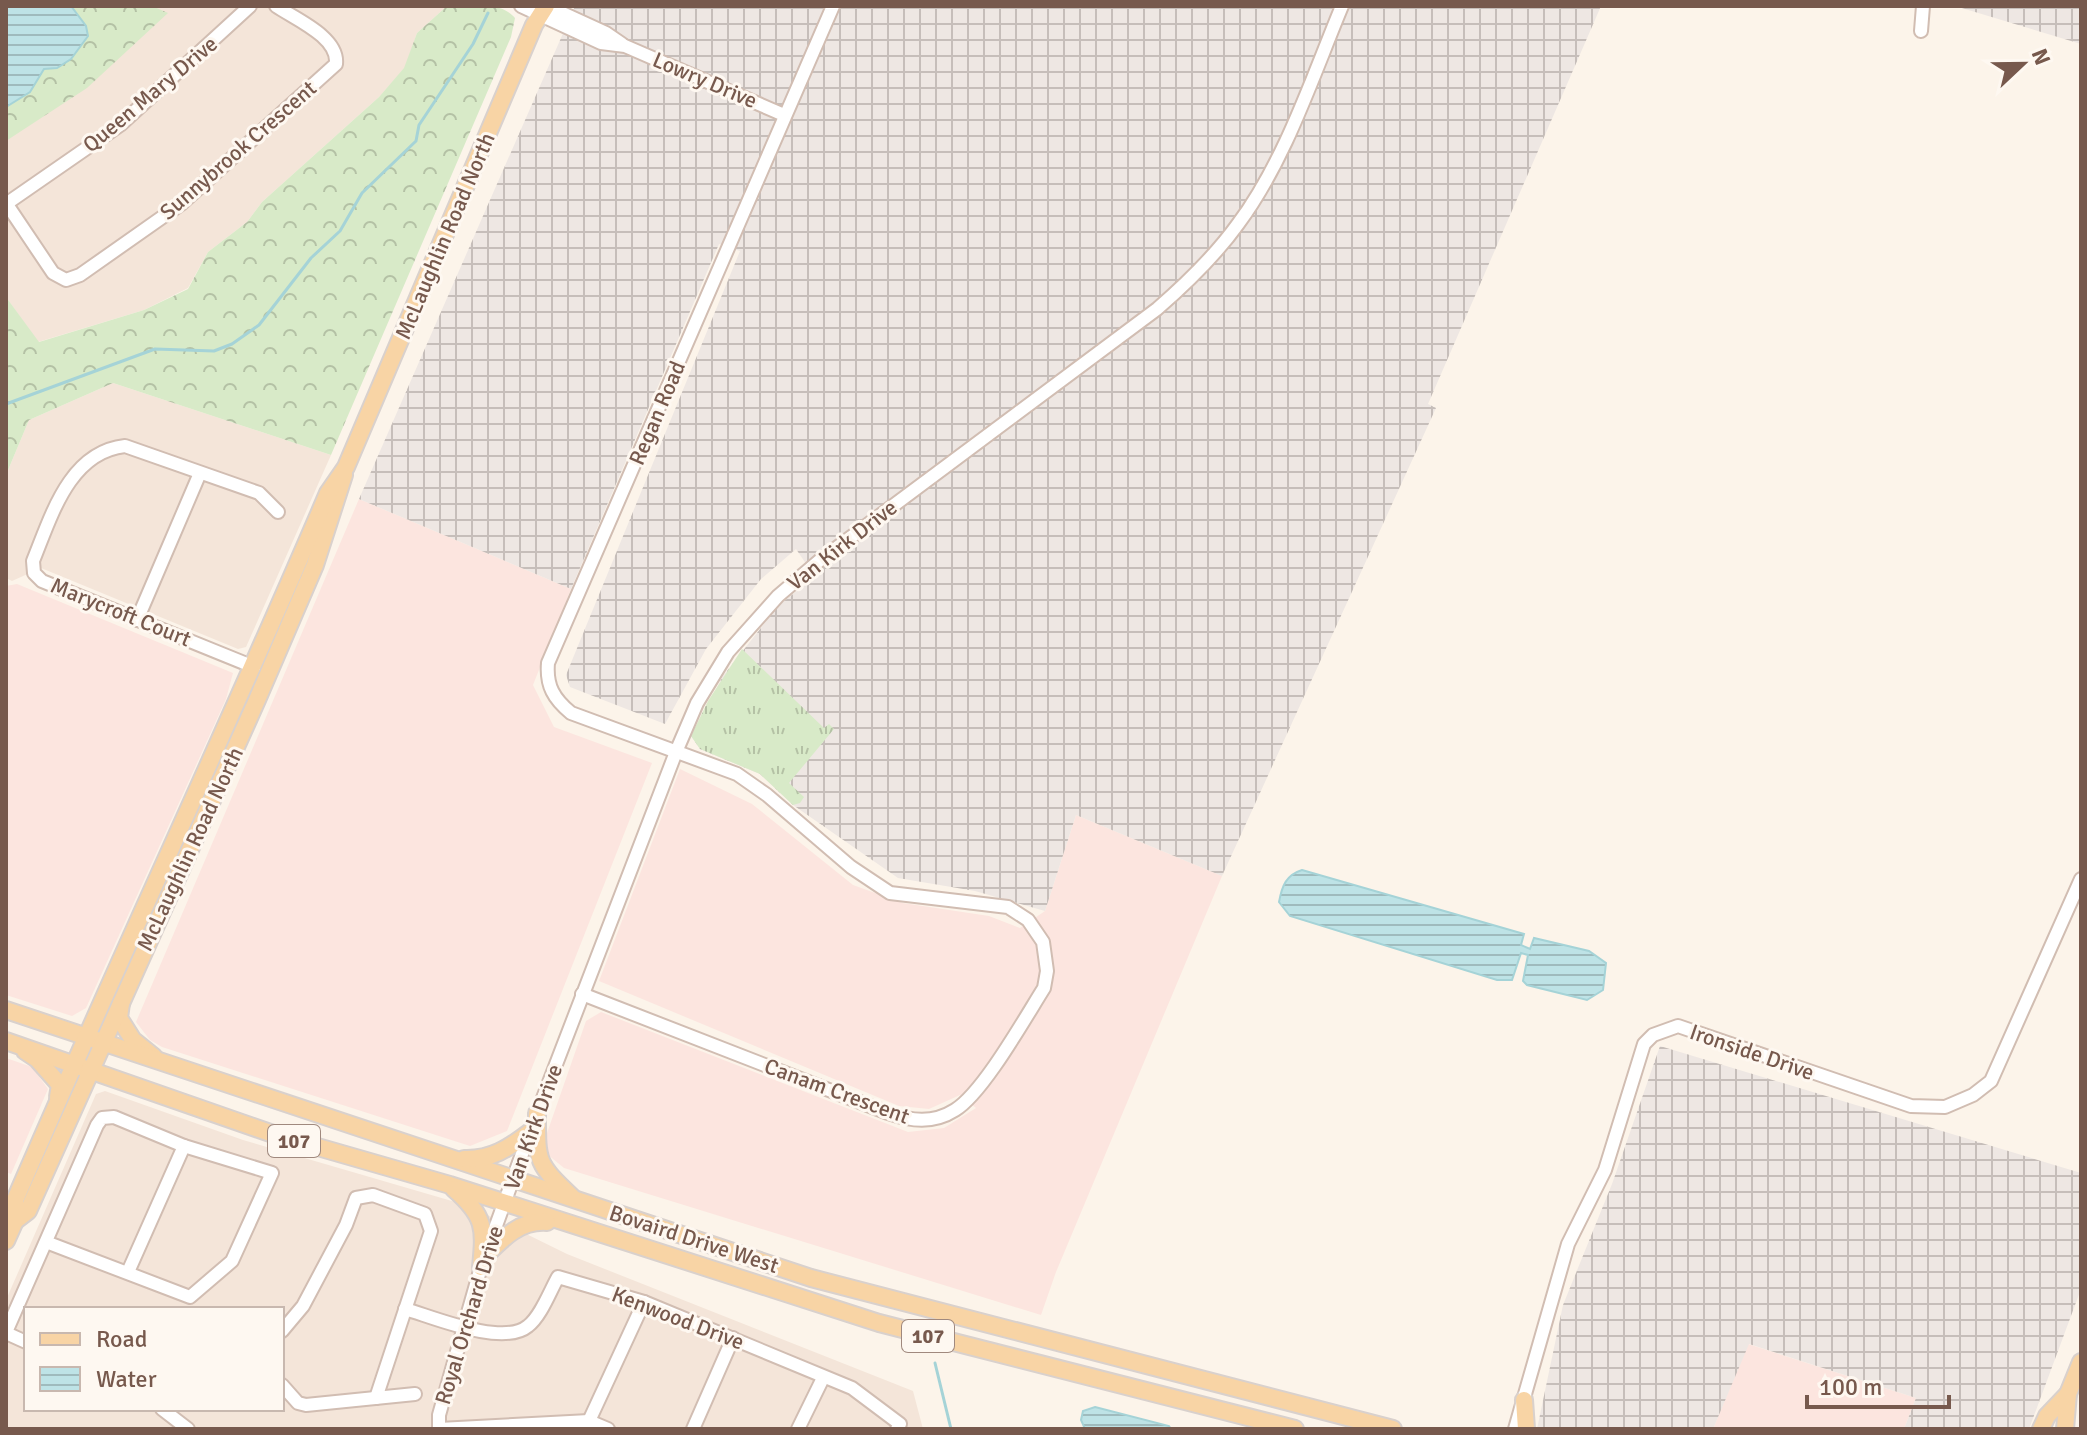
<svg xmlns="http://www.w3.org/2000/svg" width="2087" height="1435" font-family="Signika,sans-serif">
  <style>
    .residential { fill: #f4e5d9; fill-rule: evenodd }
    .commercial { fill: #fce5df }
    .industrial { fill: url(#industrial-grid) }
    .grass { fill: url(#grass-tufts) }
    .forest { fill: url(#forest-crowns) }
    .water { fill: url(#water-rules); stroke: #a5d3d7; stroke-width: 2 }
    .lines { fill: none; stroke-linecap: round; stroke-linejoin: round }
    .stream { stroke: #a5d3d7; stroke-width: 3 }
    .minor-casing { stroke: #d1bdb2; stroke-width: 16 }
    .major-casing { stroke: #d9d1cd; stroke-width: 20 }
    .minor { stroke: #fff; stroke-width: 12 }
    .major { stroke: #f8d4a5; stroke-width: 16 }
    .labels { text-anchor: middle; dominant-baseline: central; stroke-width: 6; stroke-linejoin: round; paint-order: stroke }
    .shield { fill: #fef8f1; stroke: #a0897e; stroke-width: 2 }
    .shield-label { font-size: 20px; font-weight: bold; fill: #77594d }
    .street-label { font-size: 22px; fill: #77594d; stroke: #fef8f1 }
  </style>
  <defs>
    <pattern id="industrial-grid" width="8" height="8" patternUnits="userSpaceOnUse" patternTransform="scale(2)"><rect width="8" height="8" fill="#eee7e3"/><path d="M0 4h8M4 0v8" fill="none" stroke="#c6beba"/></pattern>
    <pattern id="grass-tufts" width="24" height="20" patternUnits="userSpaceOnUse" patternTransform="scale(2)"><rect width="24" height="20" fill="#d8eac8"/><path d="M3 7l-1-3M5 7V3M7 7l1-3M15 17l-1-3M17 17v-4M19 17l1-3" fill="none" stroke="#b4c1a5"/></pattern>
    <pattern id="forest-crowns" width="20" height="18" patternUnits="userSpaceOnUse" patternTransform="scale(2)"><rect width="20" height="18" fill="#d8eac8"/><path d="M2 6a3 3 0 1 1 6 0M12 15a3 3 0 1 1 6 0" fill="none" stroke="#b4c1a5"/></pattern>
    <pattern id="water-rules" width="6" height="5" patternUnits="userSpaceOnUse" patternTransform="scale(2)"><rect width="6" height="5" fill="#bee3e6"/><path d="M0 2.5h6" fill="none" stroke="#9fbbbd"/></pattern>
  </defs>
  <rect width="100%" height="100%" fill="#fcf4ea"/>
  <g class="residential">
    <polygon points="6,6 447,6 417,33 405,68 379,97 262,202 247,222 208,252 188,288 144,310 38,342 6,297"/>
    <polygon points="113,383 331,455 246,647 238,649 41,568 12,581 6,578 6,475 29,420"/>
    <path d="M105 1091 243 1140 469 1206 567 1254 913 1391 923 1429H6V1300L96 1094ZM26 1309H282V1409H26Z"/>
  </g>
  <g class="commercial">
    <polygon points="359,499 571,589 533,685 554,727 652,763 507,1131 470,1146 162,1047 150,1040 136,1022"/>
    <polygon points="17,584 233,673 226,699 86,1008 72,1016 6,995 6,586"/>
    <polygon points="680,769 752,804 853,885 903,903 989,916 1020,928 1045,911 1076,815 1222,876 1056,1272 1041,1315 564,1168 547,1154 546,1136 586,1021 601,1012 908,1132 944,1128 976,1108 960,1095 929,1109 899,1106 599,981"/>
    <polygon points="6,1058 32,1067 48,1089 11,1174 6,1172"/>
    <polygon points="1748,1344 1916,1398 1904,1429 1713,1429"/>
  </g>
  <g class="industrial">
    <polygon points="575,6 1601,6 1428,404 1436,408 1222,876 1076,815 1045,911 975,891 898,878 793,805 760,774 700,749 691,736 723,676 779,605 815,577 796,549 761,579 706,649 665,724 570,687 566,675 740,251 719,244 571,589 359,499"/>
    <polygon points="1955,6 2081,6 2081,44"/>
    <polygon points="1660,1046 2081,1173 2081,1289 2029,1429 1904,1429 1916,1398 1749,1344 1713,1429 1537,1429 1563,1305 1612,1184"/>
  </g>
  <polygon class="grass" points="742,649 824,728 829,724 834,729 789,783 804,797 800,803 793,805 760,774 700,749 691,736 708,701"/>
  <g class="forest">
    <polygon points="6,6 152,6 168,13 87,88 6,141"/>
    <path d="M447 6C468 6 500 0 515 18L511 37 331 455 113 383 29 420 6 475V297L39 342 144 310 188 289 208 252 247 222 262 202 379 97 404 68 417 33Z"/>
  </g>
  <g class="water">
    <polygon points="6,6 71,6 86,26 88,36 71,59 57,68 44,69 30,92 6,107"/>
    <path d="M1302 870 1524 934 1521 945 1530 949 1534 938 1589 951 1606 963 1603 990 1587 1000 1527 985 1523 981 1528 955 1521 953 1512 980H1497L1290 916 1279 902C1282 886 1286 875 1302 870Z"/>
    <polygon points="1095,1407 1169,1426 1171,1429 1085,1429 1081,1420 1083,1411"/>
  </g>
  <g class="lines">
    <g class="stream">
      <polyline points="6,404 155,349 214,351 232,344 259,325 311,258 340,231 362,193 416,141 419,125 473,44 488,13"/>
      <polyline points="935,1363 951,1429"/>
    </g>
    <defs>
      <g id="minor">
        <polyline points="521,6 601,43 625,46 784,115"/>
        <polyline points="547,6 606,33 622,44"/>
        <polyline points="1921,31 1923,6"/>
        <path d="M6 203 53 273 66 280 80 275 181 204 336 64C339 37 295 19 276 6"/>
        <polyline points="6,204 120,125 250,6"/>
        <polyline points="137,620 200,473"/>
        <path d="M254 667 42 581 34 573 33 561C51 517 69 452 125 446L259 493 278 512"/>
        <path d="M582 994 888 1113C911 1121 933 1124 955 1110 983 1093 1025 1018 1044 988L1047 971 1043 942 1028 920 1008 907 890 893 851 867 767 795 737 774 571 713C554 699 546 686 548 663L833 6"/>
        <polyline points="128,1272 184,1146"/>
        <path d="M405 1309C433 1317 503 1347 528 1326 541 1316 550 1291 558 1277L644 1302 852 1388 900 1424 897 1429"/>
        <polyline points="282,1331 303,1306 346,1225 356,1198 373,1195 425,1214 431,1231 376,1398"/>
        <polyline points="6,1332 97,1125 102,1118 114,1117 184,1146 272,1173 232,1261 190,1297 46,1242"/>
        <polyline points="6,1333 26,1342"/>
        <polyline points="282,1385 298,1403 306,1405 415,1394"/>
        <polyline points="162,1409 188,1429"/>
        <polyline points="589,1421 644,1302"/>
        <path d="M608 1429 589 1421 439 1429V1415L481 1267 530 1132 676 752 697 703 728 652 778 596 819 561 1157 309C1187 283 1215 256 1238 224 1285 161 1312 78 1342 6"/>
        <polyline points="693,1429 733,1338"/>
        <polyline points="798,1429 823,1378"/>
        <polyline points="1515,1429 1568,1244 1605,1170 1644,1044 1653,1035 1678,1026 1911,1106 1945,1107 1973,1095 1991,1081 2081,879"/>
      </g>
      <g id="major">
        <polyline points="121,1003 119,1018 133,1040 154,1057"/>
        <polyline points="6,1010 811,1278 1393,1429"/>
        <polyline points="6,1041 276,1135 450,1185 879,1323 1295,1429"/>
        <polyline points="25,1051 37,1059 60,1085 58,1097"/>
        <path d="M537 1113C537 1162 536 1163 572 1197"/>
        <path d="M464 1159C491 1160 509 1148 530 1132"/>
        <path d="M454 1189C485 1216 485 1228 481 1267"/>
        <polyline points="15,1221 28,1211 257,700 315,565 344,475"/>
        <path d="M6 1241 15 1221V1200C117 963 227 730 328 493L346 467 534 25 546 6"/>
        <path d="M485 1256C503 1238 520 1220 547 1222"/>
        <polyline points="1524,1400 1526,1429"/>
        <polyline points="2041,1429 2047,1416 2068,1394"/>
        <polyline points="2065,1429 2068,1394 2081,1362"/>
      </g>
    </defs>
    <use href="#minor" class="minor-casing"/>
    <use href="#major" class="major-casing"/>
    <use href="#minor" class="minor"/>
    <use href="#major" class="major"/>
  </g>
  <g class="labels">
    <g class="shield">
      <rect x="268" y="1125" width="52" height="32" rx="6"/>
      <rect x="902" y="1320" width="52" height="32" rx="6"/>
    </g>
    <g class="shield-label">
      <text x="294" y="1141">107</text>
      <text x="928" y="1336">107</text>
    </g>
    <g class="street-label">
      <text transform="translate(705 80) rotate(23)">Lowry Drive</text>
      <text transform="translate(150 94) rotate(-40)">Queen Mary Drive</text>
      <text transform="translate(238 150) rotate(-41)">Sunnybrook Crescent</text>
      <text transform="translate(445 236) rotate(-67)">McLaughlin Road North</text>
      <text transform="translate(657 413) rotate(-67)">Regan Road</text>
      <text transform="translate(842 545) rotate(-38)">Van Kirk Drive</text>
      <text transform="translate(121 612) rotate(22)">Marycroft Court</text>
      <text transform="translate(190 849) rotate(-65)">McLaughlin Road North</text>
      <text transform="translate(1752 1052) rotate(19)">Ironside Drive</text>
      <text transform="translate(837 1091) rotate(20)">Canam Crescent</text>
      <text transform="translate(533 1127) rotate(-70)">Van Kirk Drive</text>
      <text transform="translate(694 1239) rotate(18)">Bovaird Drive West</text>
      <text transform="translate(469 1315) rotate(-73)">Royal Orchard Drive</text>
      <text transform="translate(678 1318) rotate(21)">Kenwood Drive</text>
    </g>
  </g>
  <rect width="2087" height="1435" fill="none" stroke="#77594d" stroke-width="16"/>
  <rect x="24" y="1307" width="260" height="104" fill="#fef8f1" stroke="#c8b8af" stroke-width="2"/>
  <rect x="40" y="1333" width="40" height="12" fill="#f8d4a5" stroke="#c8b8af" stroke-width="2"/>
  <text x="96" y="1347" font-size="24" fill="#77594d">Road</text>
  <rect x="40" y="1367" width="40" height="24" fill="url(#water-rules)" stroke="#c8b8af" stroke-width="2"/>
  <text x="96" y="1387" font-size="24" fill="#77594d">Water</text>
  <g transform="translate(2023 64) rotate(68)" stroke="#fef8f1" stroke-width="6" paint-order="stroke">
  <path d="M0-6L14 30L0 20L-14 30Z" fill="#77594d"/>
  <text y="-12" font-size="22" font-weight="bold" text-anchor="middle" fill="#77594d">N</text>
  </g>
  <path d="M1807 1395v12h142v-12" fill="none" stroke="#77594d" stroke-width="4"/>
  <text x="1819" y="1395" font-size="24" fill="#77594d" stroke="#fef8f1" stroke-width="6" paint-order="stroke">100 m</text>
</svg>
